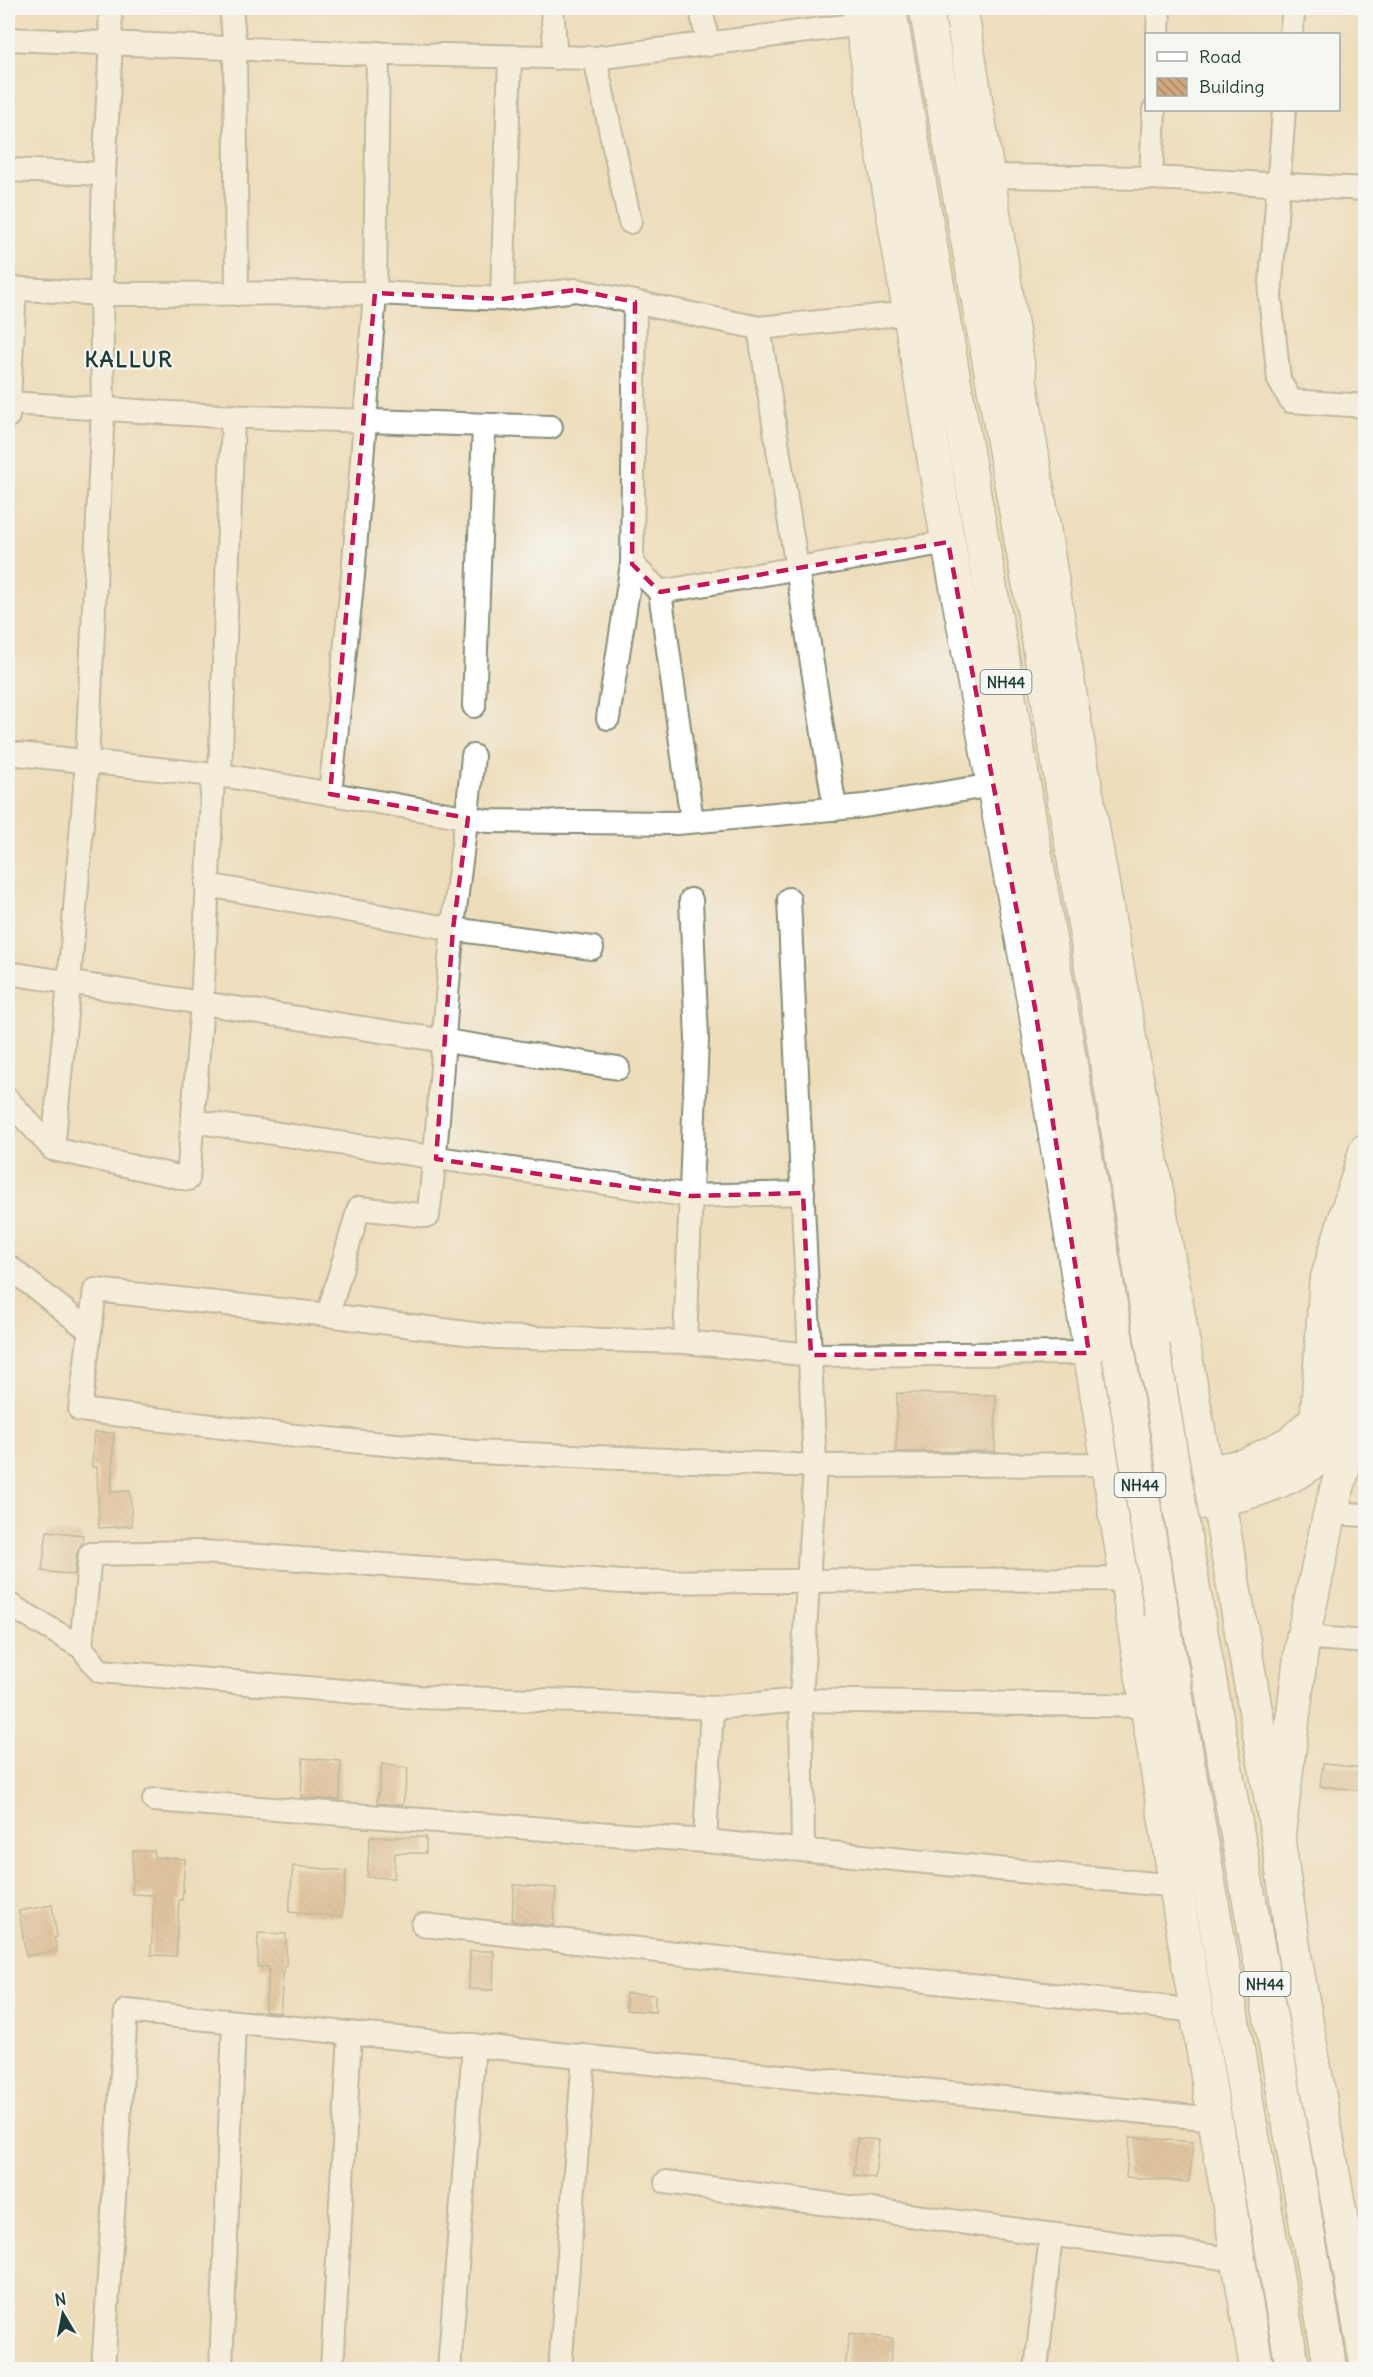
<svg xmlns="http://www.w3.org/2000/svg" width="1373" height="2377" font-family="Delius,sans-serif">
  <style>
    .building { fill: url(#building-back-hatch) }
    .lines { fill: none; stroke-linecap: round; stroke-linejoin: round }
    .street-casing { stroke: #868d78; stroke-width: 26 }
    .secondary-casing { stroke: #868d78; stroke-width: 36 }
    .primary-casing { stroke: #868d78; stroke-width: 36 }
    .highway-casing { stroke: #868d78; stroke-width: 36 }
    .street { stroke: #fff; stroke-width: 22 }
    .secondary { stroke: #fff; stroke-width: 33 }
    .primary { stroke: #fff; stroke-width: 33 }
    .highway { stroke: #fff; stroke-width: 33 }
    .highway-bridge-casing { stroke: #868d78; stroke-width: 36; stroke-linecap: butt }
    .highway-bridge { stroke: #fff; stroke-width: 33 }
    .marked { fill: none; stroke: #c2185b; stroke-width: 4.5; stroke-dasharray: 12 8; stroke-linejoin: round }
    .labels { text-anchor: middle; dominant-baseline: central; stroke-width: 4.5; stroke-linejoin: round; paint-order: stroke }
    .shield { fill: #f6f6f2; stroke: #60746d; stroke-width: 1.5 }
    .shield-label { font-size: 15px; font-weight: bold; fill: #1f3d34 }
    .district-label { font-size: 22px; font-weight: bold; letter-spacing: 1.5px; fill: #1f3d34; stroke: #f6f6f2 }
  </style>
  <defs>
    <pattern id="building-back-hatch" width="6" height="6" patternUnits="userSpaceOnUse" patternTransform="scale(1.5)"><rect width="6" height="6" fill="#d0a67c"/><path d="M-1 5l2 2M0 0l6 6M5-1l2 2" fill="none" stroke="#a88866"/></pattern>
  </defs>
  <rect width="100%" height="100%" fill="#f6f6f2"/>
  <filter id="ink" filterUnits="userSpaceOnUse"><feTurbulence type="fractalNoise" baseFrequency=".0167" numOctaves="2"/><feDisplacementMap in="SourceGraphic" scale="12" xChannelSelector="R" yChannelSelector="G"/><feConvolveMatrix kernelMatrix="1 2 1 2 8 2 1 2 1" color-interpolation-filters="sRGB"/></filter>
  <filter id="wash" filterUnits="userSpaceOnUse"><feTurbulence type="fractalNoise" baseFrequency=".008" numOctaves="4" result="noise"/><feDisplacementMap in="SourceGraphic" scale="24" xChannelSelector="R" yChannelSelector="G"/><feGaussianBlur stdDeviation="1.35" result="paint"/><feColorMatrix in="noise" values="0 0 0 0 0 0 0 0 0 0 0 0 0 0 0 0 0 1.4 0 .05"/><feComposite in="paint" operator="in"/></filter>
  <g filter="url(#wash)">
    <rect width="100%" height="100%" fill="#edb"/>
    <g id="blocks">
      <g class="building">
        <polygon points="897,1393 996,1395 995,1451 896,1452"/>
        <polygon points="94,1432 114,1433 111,1492 130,1491 132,1526 99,1528 97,1467 92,1467"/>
        <polygon points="47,1531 83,1535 82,1543 77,1553 74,1575 42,1571"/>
        <polygon points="303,1758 341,1761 340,1800 301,1797"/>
        <polygon points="382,1764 408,1768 403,1805 377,1803"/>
        <polygon points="1323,1764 1365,1768 1365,1791 1320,1786"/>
        <polygon points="370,1837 426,1837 426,1853 395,1853 394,1878 367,1877"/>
        <polygon points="133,1851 154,1851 154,1857 185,1859 182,1900 179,1900 176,1956 151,1955 154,1895 132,1894"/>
        <polygon points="293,1866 346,1871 342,1917 289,1912"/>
        <polygon points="514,1885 556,1888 553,1926 512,1921"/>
        <polygon points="52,1905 57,1937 54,1938 57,1951 26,1956 19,1911"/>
        <polygon points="258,1933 286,1934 286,1967 284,1967 280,2013 265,2011 269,1967 258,1967"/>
        <polygon points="470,1951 494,1951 493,1990 469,1989"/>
        <polygon points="626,1993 655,1995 655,2012 626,2010"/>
        <polygon points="1130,2137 1193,2142 1189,2182 1126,2177"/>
        <polygon points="857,2138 879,2140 875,2178 854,2175"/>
        <polygon points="849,2333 893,2339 889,2370 845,2370"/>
      </g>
    </g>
  </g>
  <g filter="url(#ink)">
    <use href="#blocks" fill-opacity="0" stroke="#868d78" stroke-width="1.5"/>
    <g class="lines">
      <defs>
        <g id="street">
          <polyline points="110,8 111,42 104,174 101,294 103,408 87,762 69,983 53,1149 188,1179 202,1003 618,1068"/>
          <polyline points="231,8 235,48 237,294"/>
          <polyline points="552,8 556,58"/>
          <polyline points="701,8 708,45"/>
          <polyline points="1158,34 1159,8"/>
          <polyline points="1291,34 1294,8"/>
          <polyline points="8,39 345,53 595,58 862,24"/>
          <polyline points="595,58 630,222"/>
          <polyline points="1284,110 1270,296 1279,380 1291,401 1366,406"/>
          <polyline points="8,170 104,174"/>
          <polyline points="988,176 1151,178 1366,189"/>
          <polyline points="1151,178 1154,110"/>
          <polyline points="8,288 101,294 375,293 502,299 576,290 759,328 910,313"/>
          <polyline points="502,299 510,57"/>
          <polyline points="635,302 632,564 660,592 692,821"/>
          <polyline points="759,328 835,809"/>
          <polyline points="9,403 220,416 551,427"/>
          <polyline points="8,416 15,289"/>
          <polyline points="660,592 948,542"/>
          <polyline points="474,706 484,425"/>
          <polyline points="608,718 632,564"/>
          <polyline points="8,753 233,777 488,821 677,823 864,806 993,785"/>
          <polyline points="220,775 233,417"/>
          <polyline points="330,794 353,575 375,293 378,53"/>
          <polyline points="207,885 453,929 592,948"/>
          <polyline points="789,899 815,1466 801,1700 803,1849"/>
          <polyline points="8,973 202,1003 213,775"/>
          <polyline points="8,1100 53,1149"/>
          <polyline points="193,1121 691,1196 803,1193"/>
          <polyline points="8,1266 90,1331"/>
          <path d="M328 1315 359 1208 428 1216C441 1120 443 1024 453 928 459 871 468 814 473 756"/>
          <polyline points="685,1342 697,1039 691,900"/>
          <polyline points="1089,1353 811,1355 685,1342 496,1337 328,1315 95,1290 80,1410 296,1436 474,1452 815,1466 1107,1464"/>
          <polyline points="1330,1513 1366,1515"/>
          <polyline points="8,1604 81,1647 100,1671 417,1697 580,1701 712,1708 801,1700 1146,1706"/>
          <polyline points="1303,1637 1366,1642"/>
          <polyline points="81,1647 90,1554 203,1552 622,1582 1126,1579"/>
          <polyline points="154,1800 705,1841 1176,1886"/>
          <polyline points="705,1841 712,1708"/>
          <polyline points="423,1925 1197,2011"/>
          <polyline points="666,2182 1239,2260"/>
          <polyline points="103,2370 126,2011 1215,2119"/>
          <polyline points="221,2370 234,2022"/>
          <polyline points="332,2370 350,2033"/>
          <polyline points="449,2370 474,2045"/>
          <polyline points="560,2370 584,2056"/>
          <polyline points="1036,2370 1051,2235"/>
        </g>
        <g id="secondary">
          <polyline points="859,8 946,530 1035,1008 1183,1930 1257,2370"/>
          <polyline points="961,8 1078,745 1206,1473 1218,1498 1278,1838 1295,1958 1366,2361"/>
        </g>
        <g id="primary">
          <polyline points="1340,1397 1354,1276 1366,1237"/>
          <polyline points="1317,1418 1326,1283 1366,1150"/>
        </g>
        <g id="highway">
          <polyline points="889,8 1001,649 1119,1356"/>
          <polyline points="926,8 1034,612 1153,1347"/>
          <polyline points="1110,1481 1206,1473 1247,1465 1292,1442 1340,1397 1366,1356"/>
          <path d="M1115 1514C1181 1504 1259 1502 1315 1461 1330 1450 1342 1434 1355 1421"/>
          <polyline points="1195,1599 1280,2070 1331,2370"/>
          <polyline points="1162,1614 1293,2370"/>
          <polyline points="1278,1838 1303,1637 1330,1513 1366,1390"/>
        </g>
      </defs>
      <use href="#street" class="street-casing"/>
      <use href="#secondary" class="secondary-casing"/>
      <use href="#primary" class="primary-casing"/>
      <use href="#highway" class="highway-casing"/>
      <use href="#street" class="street"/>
      <use href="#secondary" class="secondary"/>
      <use href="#primary" class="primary"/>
      <use href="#highway" class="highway"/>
      <defs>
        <g id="highway-bridge">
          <polyline points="1153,1347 1195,1599"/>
          <polyline points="1119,1356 1162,1614"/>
        </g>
      </defs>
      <use href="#highway-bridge" class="highway-bridge-casing"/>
      <use href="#highway-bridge" class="highway-bridge"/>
    </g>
  </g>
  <path d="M0 0H1373V2377H0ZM576 290 635 302 632 564 660 592 948 542 1035 1008 1089 1353 811 1355 803 1193 691 1196 436 1159 453 929 468 818 330 794 375 293 502 299Z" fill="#edb" fill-opacity=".55" fill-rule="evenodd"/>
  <path class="marked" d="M576 290 635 302 632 564 660 592 948 542 1035 1008 1089 1353 811 1355 803 1193 691 1196 436 1159 453 929 468 818 330 794 375 293 502 299Z"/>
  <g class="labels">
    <g class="shield">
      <rect x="980.5" y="670" width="51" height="24" rx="4.5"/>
      <rect x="1114.5" y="1473" width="51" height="24" rx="4.5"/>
      <rect x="1239.5" y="1972" width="51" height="24" rx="4.5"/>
    </g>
    <g class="shield-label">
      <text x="1006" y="682">NH44</text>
      <text x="1140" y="1485">NH44</text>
      <text x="1265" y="1984">NH44</text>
    </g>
    <g class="district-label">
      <text x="129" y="359">KALLUR</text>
    </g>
  </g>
  <rect width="1373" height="2377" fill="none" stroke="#f6f6f2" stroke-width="30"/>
  <rect x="1145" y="33" width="195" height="78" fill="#f6f6f2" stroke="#a0aca6" stroke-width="1.5"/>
  <rect x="1157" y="52" width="30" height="9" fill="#ffffff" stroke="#a0aca6" stroke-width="1.5"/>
  <text x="1199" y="63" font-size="18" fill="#1f3d34">Road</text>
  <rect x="1157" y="78" width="30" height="18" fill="url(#building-back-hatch)" stroke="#a0aca6" stroke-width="1.5"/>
  <text x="1199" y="93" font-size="18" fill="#1f3d34">Building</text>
  <g transform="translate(63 2314) rotate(350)" stroke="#f6f6f2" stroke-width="4.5" paint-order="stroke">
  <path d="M0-4.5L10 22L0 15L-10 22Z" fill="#1f3d34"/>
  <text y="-9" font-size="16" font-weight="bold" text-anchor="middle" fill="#1f3d34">N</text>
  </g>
</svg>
